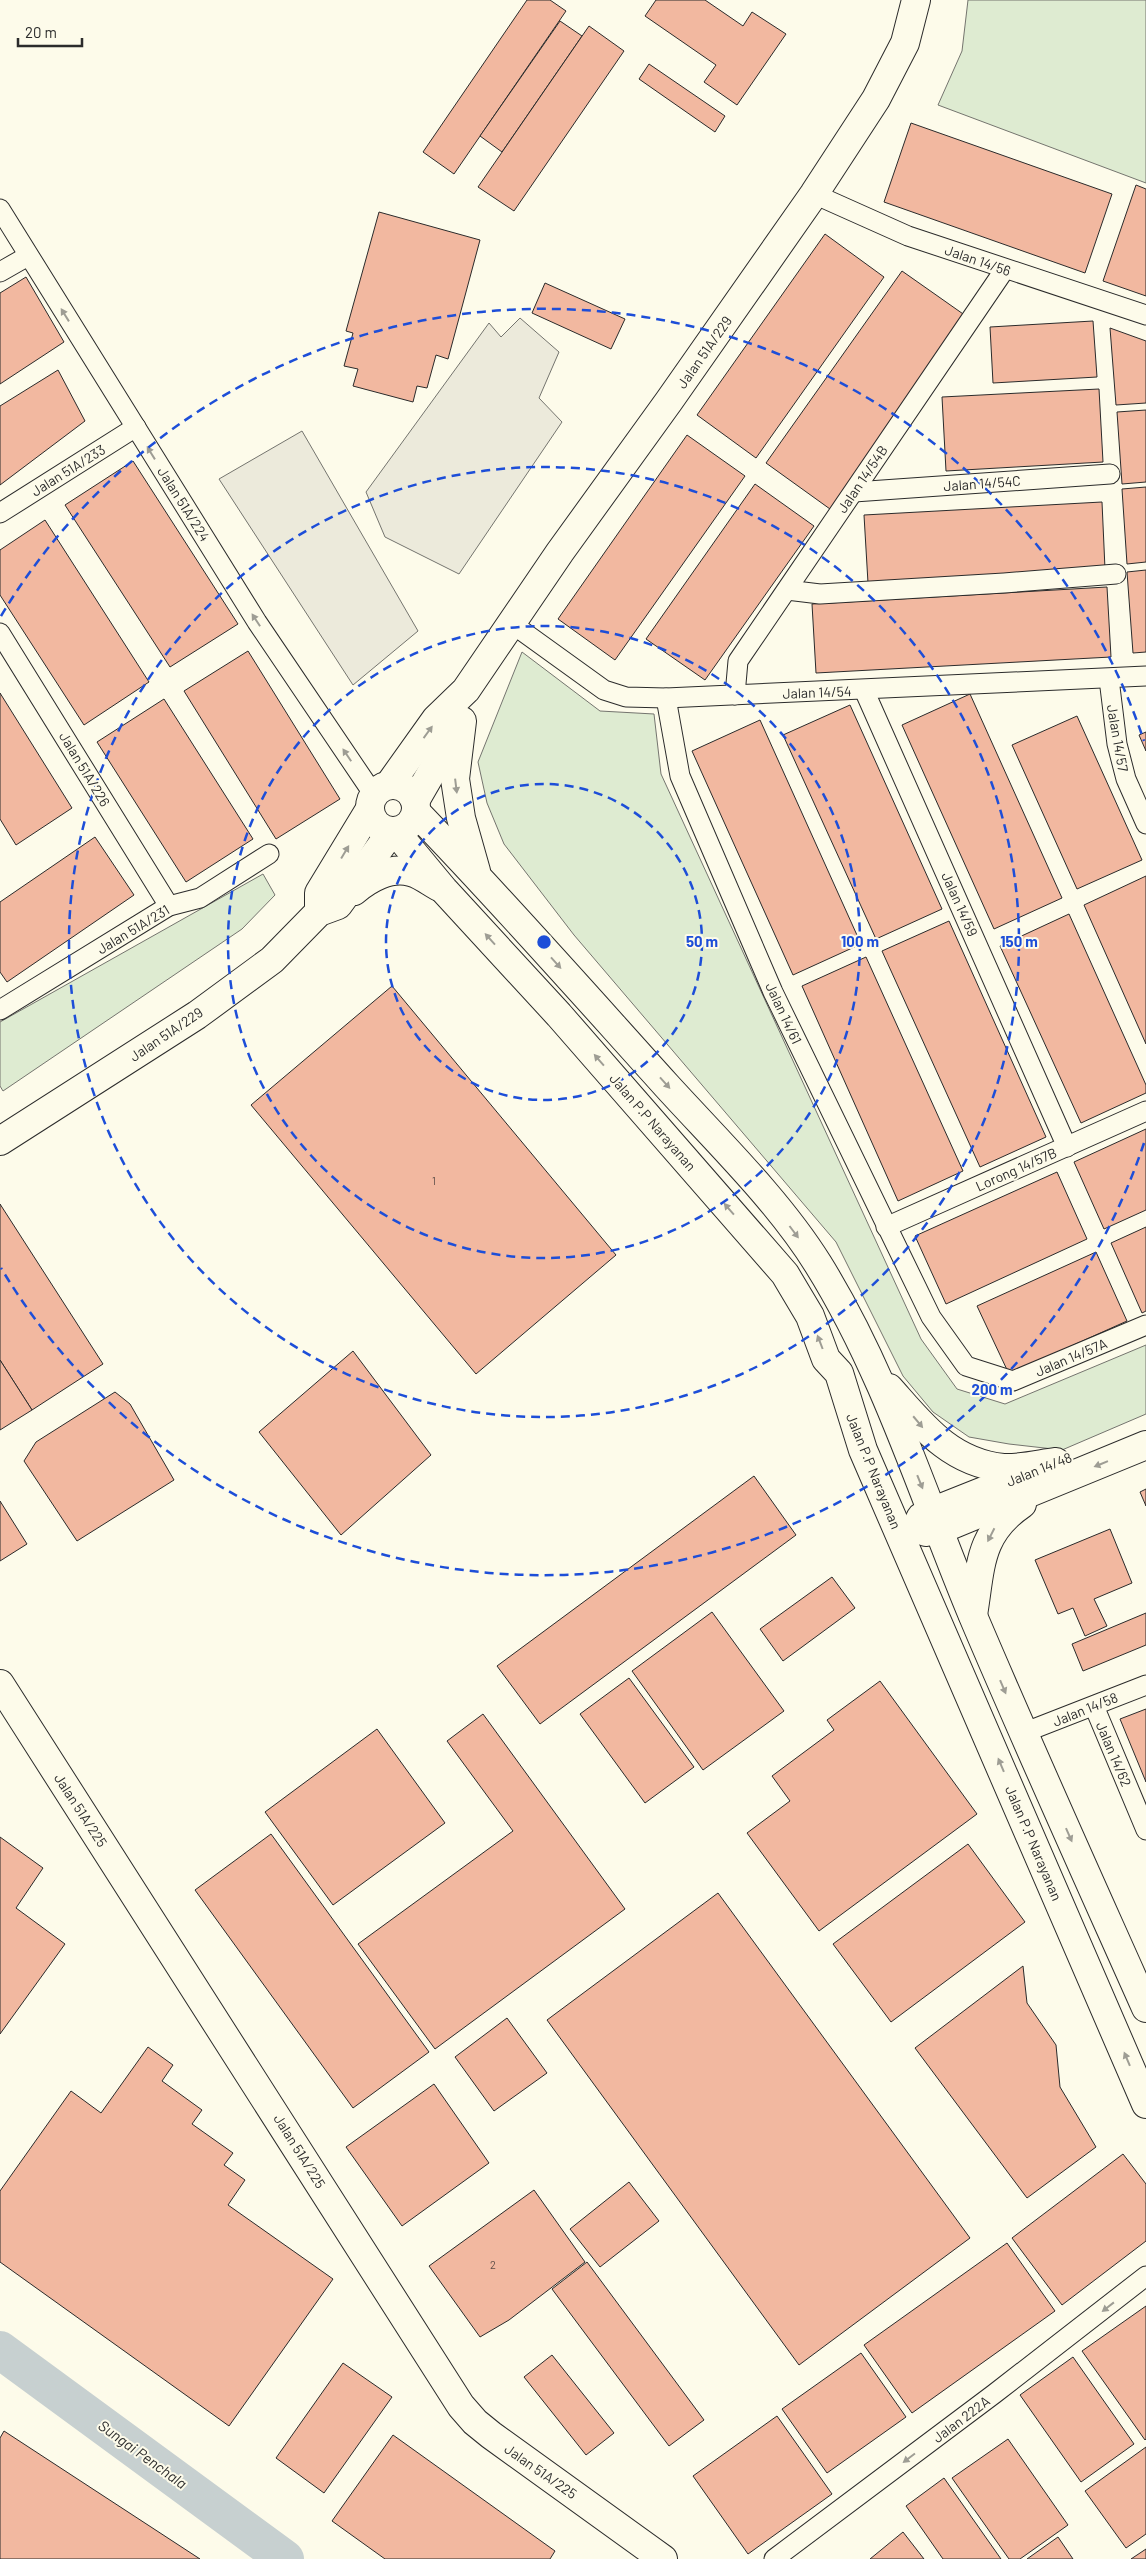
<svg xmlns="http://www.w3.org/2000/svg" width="1146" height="2559" font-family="Barlow,sans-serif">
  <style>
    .green { fill: #deebd1; stroke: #74746e }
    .parking { fill: #eceadb; stroke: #74746e }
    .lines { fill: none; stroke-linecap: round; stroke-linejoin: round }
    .river { stroke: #c7d0d0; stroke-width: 38 }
    .building { fill: #f2b8a0; stroke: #2b2b2b }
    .street-casing { stroke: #2b2b2b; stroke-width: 21 }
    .secondary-casing { stroke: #2b2b2b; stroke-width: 30 }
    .street { stroke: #fdfbea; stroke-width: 19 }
    .secondary { stroke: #fdfbea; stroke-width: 28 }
    .oneway { fill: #9e9d94 }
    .ring { fill: none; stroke: #1d4ed8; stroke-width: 2.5; stroke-dasharray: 9 6 }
    .labels { text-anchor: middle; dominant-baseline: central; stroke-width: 4; stroke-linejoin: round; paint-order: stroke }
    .number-label { font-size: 11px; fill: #5d4e48 }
    .street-label { font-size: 14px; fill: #2b2b2b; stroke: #fdfbea }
    .water-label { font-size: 15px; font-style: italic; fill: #2b2b2b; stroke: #fdfbea }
    .centre { fill: #1d4ed8; stroke: #fdfbea; stroke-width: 2.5 }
    .ring-label { font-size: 15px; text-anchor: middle; font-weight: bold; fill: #1d4ed8; stroke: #fdfbea; stroke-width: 4; stroke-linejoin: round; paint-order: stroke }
  </style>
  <rect width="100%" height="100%" fill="#fdfbea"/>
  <g class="green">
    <polygon points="968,0 1146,0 1146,183 938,105 962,51"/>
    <polygon points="522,652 600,711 654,714 661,774 921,1339 957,1389 1005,1404 1146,1345 1146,1414 1062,1450 1009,1444 969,1437 933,1412 903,1376 836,1242 574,935 504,844 487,803 478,762"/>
    <polygon points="263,874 275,895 242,929 3,1091 0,1086 0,1022"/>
  </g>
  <g class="parking">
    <polygon points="520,318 559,352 539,398 562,422 459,574 385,537 366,492 489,323 501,337"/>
    <polygon points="302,431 418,631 353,685 219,479"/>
  </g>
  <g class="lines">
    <polyline class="river" points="0,2350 285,2559"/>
  </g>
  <g class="building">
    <polygon points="527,0 550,0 566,11 454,174 423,152"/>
    <polygon points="656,0 705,0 743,26 752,12 786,34 737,105 704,82 716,65 645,16"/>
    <polygon points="560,21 582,36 502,152 480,136"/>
    <polygon points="589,26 624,51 514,211 478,187"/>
    <polygon points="649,64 725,116 715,132 639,79"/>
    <polygon points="911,123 1112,194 1085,273 884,202"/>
    <polygon points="1136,185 1146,189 1146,296 1103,281"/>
    <polygon points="379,212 480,240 448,359 436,355 427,388 417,386 413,402 353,386 358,369 344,366 353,333 346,331"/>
    <polygon points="825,234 884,277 756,458 697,415"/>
    <polygon points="902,271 966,316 830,509 766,463"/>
    <polygon points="26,277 64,342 0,384 0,293"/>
    <polygon points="545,283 625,319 611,349 532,313"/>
    <polygon points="1093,321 1097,377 993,383 990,327"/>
    <polygon points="1110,328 1146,341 1146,403 1116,405"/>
    <polygon points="58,370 85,421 0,485 0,406"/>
    <polygon points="1099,389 1103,462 946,471 942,397"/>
    <polygon points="1146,410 1146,482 1122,484 1117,412"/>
    <polygon points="687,435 745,476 615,660 558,619"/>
    <polygon points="133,461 238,624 170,667 65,505"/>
    <polygon points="755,484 814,526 705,680 646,639"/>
    <polygon points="1146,487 1146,562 1127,564 1122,489"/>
    <polygon points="1102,502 1105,569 868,583 864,515"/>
    <polygon points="45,520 149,682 84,725 0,595 0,550"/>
    <polygon points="1146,570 1146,652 1133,653 1127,572"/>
    <polygon points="1107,587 1111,657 816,673 812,604"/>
    <polygon points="248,651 340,799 276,839 184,691"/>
    <polygon points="0,693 72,808 16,845 0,819"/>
    <polygon points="970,694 1062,898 994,929 902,725"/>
    <polygon points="164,699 253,839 186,882 97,742"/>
    <polygon points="850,705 942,909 876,939 783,735"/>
    <polygon points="1077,716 1142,860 1077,889 1012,745"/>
    <polygon points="760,720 861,944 793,975 692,751"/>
    <polygon points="1146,732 1146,751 1139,735"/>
    <polygon points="95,837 134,895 7,982 0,972 0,902"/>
    <polygon points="1146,876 1146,1044 1084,905"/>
    <polygon points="1069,914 1146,1085 1146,1093 1081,1123 1000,946"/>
    <polygon points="949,921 1046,1137 980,1167 882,951"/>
    <polygon points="866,957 963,1171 898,1201 802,986"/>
    <polygon points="392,986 616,1255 476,1374 251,1105"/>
    <polygon points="1146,1129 1146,1210 1104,1229 1074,1162"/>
    <polygon points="1057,1172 1087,1239 946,1304 915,1236"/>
    <polygon points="0,1204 103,1364 32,1410 0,1360"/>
    <polygon points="1146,1227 1146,1311 1142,1313 1111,1243"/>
    <polygon points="1096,1252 1127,1321 1009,1374 977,1306"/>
    <polygon points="353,1351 431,1455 341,1535 259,1432"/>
    <polygon points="0,1360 32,1410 0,1430"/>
    <polygon points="115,1392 130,1404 174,1480 77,1541 24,1461 36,1442"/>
    <polygon points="754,1476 796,1535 540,1724 497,1666"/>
    <polygon points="1146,1489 1146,1506 1140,1492"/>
    <polygon points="0,1501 27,1544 0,1561"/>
    <polygon points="1110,1529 1132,1583 1094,1599 1107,1626 1085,1636 1073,1608 1058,1614 1035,1560"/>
    <polygon points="832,1577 855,1608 783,1661 760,1629"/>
    <polygon points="712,1612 784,1711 703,1770 632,1671"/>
    <polygon points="1146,1613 1146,1645 1083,1671 1072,1644"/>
    <polygon points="629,1678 694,1767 645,1803 580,1714"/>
    <polygon points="880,1681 977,1814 819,1931 747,1833 790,1801 772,1776 834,1730 827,1720"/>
    <polygon points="1146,1709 1146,1782 1120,1719"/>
    <polygon points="483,1714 625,1909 435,2049 358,1944 513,1831 447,1741"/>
    <polygon points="377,1729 445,1823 333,1905 265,1812"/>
    <polygon points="271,1834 429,2052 353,2108 195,1890"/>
    <polygon points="0,1837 43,1868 16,1908 65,1944 0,2034"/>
    <polygon points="968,1844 1025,1922 891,2022 833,1944"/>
    <polygon points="718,1893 970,2238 799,2365 547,2020"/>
    <polygon points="1023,1966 1027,2003 1056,2045 1060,2087 1096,2147 1027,2198 915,2048"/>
    <polygon points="507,2018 547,2073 494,2111 455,2057"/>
    <polygon points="148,2047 173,2065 162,2081 202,2110 192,2124 233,2153 224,2165 245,2180 228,2205 333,2279 229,2426 0,2262 0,2191 71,2091 101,2113"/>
    <polygon points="434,2084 489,2163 402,2226 346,2147"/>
    <polygon points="1123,2154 1146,2184 1146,2241 1062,2305 1012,2238"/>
    <polygon points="629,2182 659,2221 600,2267 570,2229"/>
    <polygon points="534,2190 585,2262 509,2320 480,2337 429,2266"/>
    <polygon points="1007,2243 1055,2311 912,2413 864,2345"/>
    <polygon points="587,2262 704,2420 669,2446 552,2289"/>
    <polygon points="1146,2306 1146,2439 1145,2440 1082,2351"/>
    <polygon points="861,2353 906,2417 827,2473 782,2409"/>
    <polygon points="552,2355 614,2433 586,2455 524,2377"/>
    <polygon points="1073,2357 1134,2444 1081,2482 1020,2395"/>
    <polygon points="343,2363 392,2397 324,2493 276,2458"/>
    <polygon points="777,2416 832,2494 748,2554 693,2476"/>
    <polygon points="4,2431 200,2559 0,2559 0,2438"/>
    <polygon points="393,2435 555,2551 550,2559 385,2559 332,2521"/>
    <polygon points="1008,2439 1068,2525 1020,2559 1009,2559 952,2478"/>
    <polygon points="1146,2447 1146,2534 1126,2548 1085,2491"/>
    <polygon points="944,2478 1001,2559 943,2559 906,2506"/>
    <polygon points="903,2532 924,2559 870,2559"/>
    <polygon points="1058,2537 1073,2559 1027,2559"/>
    <polygon points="1146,2549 1146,2559 1131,2559"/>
  </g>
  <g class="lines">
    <defs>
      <g id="street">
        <polyline points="814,194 908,236 1146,315"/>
        <polyline points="0,209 257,622 374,795"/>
        <polyline points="0,272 28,256"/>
        <polyline points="854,492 1110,474"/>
        <polyline points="0,513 136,427"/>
        <polyline points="787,590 820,594 1004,583 1116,574"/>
        <polyline points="511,623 604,690 626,697 666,698 1146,676"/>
        <polyline points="0,633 169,906"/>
        <polyline points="1109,679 1117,744 1126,779 1146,824"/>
        <polyline points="864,690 1067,1147"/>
        <polyline points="735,695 738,661 1005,269"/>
        <polyline points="666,698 680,776 773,992 931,1317 966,1366 1013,1381 1146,1325"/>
        <polyline points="0,1010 169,906 200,898 269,854"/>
        <polyline points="886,1227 1146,1111"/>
        <polyline points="1094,1706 1146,1830"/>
        <polyline points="1023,1733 1146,1685"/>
        <polyline points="774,2559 994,2394 1146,2276"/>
      </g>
      <g id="secondary">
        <polyline points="462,721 455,779 461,818 476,871"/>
        <polyline points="389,785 436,719 466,690 560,552 669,401 814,194 876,99 905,43 916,0"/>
        <circle cx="393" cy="808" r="23"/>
        <polyline points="415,801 456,730"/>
        <path d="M416 812C502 901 583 993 666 1085 717 1141 778 1200 818 1264 886 1373 924 1499 973 1616 1029 1748 1088 1878 1146 2008"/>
        <polyline points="395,831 444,890 559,1015 785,1274 810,1316 826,1359 839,1373 863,1450 1146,2104"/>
        <path d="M354 891C368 879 390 866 411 872 420 874 430 882 439 887"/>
        <polyline points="319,912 319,893 370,809"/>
        <polyline points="0,1141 197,1015 272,960 319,912 338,905 392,831"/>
        <path d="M889 1388C922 1425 949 1462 1003 1468 1019 1469 1040 1464 1056 1462"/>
        <polyline points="918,1523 921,1517 931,1512 1014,1479"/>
        <polyline points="920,1530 926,1532 939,1530 1146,1445"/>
        <path d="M973 1615C981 1567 978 1534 1022 1504"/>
        <polyline points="0,1684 461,2406 475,2422 491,2435 663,2559"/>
      </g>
    </defs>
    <use href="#street" class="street-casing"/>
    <use href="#secondary" class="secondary-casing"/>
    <use href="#street" class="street"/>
    <use href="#secondary" class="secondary"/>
  </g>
  <defs><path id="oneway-solid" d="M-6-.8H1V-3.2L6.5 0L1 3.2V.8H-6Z" transform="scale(1.25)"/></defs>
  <g class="oneway">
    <use href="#oneway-solid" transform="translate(65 315) rotate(-122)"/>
    <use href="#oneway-solid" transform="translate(151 453) rotate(-122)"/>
    <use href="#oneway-solid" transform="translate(256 620) rotate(-123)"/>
    <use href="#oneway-solid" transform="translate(428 732) rotate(-54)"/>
    <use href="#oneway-solid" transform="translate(347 755) rotate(-124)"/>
    <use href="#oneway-solid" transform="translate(456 786) rotate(83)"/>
    <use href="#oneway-solid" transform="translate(345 852) rotate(-59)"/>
    <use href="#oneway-solid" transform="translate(490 939) rotate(-132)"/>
    <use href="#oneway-solid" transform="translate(556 963) rotate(48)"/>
    <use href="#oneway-solid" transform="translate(599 1060) rotate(-131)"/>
    <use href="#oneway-solid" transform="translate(665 1083) rotate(48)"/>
    <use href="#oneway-solid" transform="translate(729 1209) rotate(-131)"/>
    <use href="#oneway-solid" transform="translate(794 1232) rotate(53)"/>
    <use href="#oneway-solid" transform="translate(820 1342) rotate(-111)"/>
    <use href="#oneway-solid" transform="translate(918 1422) rotate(50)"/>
    <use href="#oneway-solid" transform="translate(1101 1464) rotate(158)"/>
    <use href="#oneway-solid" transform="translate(920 1482) rotate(68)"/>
    <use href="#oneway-solid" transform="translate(991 1535) rotate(117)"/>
    <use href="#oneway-solid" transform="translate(1003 1687) rotate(67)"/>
    <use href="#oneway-solid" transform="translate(1001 1765) rotate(-113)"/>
    <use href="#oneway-solid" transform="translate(1069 1835) rotate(66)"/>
    <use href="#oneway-solid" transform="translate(1127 2059) rotate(-113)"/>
    <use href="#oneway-solid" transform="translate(1108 2307) rotate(142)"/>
    <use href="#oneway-solid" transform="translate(909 2458) rotate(143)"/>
  </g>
  <g class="ring">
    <circle cx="544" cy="942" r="158"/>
    <circle cx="544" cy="942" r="316"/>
    <circle cx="544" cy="942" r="475"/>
    <path d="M1144 1143A633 633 0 0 1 1 1268M1 616A633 633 0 0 1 1144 741"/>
  </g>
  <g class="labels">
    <g class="number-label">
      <text x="434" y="1180">1</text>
      <text x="493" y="2264">2</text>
    </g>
    <g class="street-label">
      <text transform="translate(978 260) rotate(19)">Jalan 14/56</text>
      <text transform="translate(704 352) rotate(-55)">Jalan 51A/229</text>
      <text transform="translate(68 470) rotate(-32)">Jalan 51A/233</text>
      <text transform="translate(862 479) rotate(-56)">Jalan 14/54B</text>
      <text transform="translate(982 483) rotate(-4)">Jalan 14/54C</text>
      <text transform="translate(184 504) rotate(58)">Jalan 51A/224</text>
      <text transform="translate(817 692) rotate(-2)">Jalan 14/54</text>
      <text transform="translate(1118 738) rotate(80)">Jalan 14/57</text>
      <text transform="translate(85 769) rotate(59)">Jalan 51A/226</text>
      <text transform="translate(960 904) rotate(66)">Jalan 14/59</text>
      <text transform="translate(133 929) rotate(-31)">Jalan 51A/231</text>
      <text transform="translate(784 1013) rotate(65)">Jalan 14/61</text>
      <text transform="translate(166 1034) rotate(-34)">Jalan 51A/229</text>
      <text transform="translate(653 1122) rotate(49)">Jalan P.P Narayanan</text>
      <text transform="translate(1016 1169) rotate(-24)">Lorong 14/57B</text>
      <text transform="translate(1071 1357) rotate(-23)">Jalan 14/57A</text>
      <text transform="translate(1039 1469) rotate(-22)">Jalan 14/48</text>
      <text transform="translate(874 1471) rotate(68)">Jalan P.P Narayanan</text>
      <text transform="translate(1085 1709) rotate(-22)">Jalan 14/58</text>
      <text transform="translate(1114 1754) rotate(67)">Jalan 14/62</text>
      <text transform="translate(81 1810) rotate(57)">Jalan 51A/225</text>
      <text transform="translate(1034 1843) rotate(67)">Jalan P.P Narayanan</text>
      <text transform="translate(300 2151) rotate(58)">Jalan 51A/225</text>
      <text transform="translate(961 2419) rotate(-37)">Jalan 222A</text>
      <text transform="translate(541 2471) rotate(35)">Jalan 51A/225</text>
    </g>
    <g class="water-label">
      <text transform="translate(143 2454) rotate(36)">Sungai Penchala</text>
    </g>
  </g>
  <circle cx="544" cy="942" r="8" class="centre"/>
  <g class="ring-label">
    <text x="702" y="947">50 m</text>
    <text x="860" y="947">100 m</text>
    <text x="1019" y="947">150 m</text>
    <text x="992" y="1395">200 m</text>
  </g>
  <path d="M18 38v8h64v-8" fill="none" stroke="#2b2b2b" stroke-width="2.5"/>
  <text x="25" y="38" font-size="15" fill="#2b2b2b" stroke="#fdfbea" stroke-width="4" paint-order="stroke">20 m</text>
</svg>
